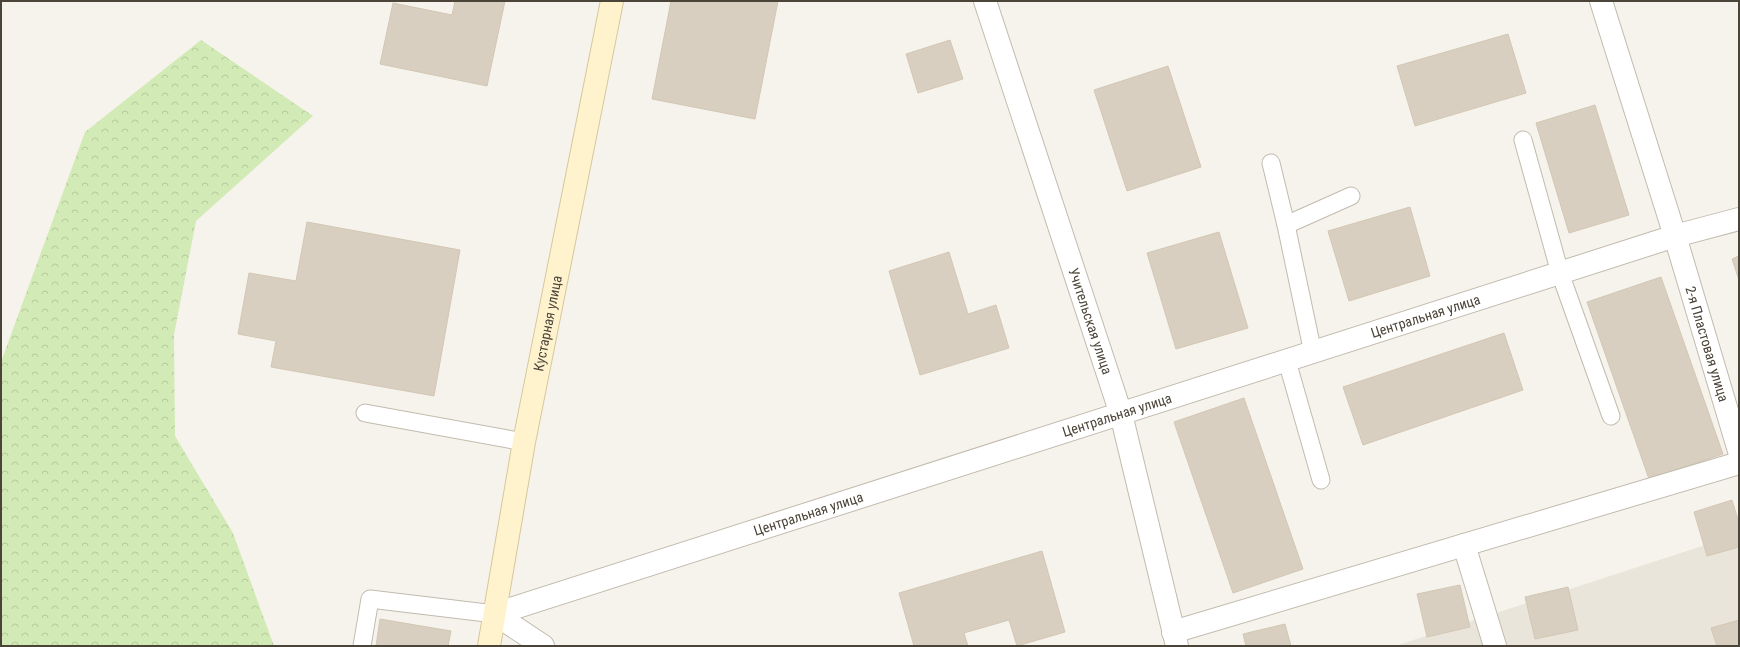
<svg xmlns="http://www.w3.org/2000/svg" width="1740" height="647" font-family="'Roboto Condensed',sans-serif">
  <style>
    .residential { fill: #eae5da }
    .forest { fill: url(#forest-crowns) }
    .building { fill: #d8cfc1; stroke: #d3c7b4 }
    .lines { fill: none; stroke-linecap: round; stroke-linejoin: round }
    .lane-casing { stroke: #c2bbae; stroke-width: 19 }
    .street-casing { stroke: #c2bbae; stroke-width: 24 }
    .secondary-casing { stroke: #d6c79b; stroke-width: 24 }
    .lane { stroke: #fff; stroke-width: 17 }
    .street { stroke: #fff; stroke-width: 22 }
    .secondary { stroke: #fff3cd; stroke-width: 22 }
    .labels { text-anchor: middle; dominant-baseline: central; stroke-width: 4; stroke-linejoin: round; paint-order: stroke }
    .street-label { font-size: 14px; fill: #4b4439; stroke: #fff }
  </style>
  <defs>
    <pattern id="forest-crowns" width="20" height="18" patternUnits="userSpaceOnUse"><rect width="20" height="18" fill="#d2eab5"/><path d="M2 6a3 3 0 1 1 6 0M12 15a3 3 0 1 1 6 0" fill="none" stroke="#b6ca9c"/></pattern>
  </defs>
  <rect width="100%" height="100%" fill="#f6f3ec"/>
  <polygon class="residential" points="1739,534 1739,646 1395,646"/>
  <polygon class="forest" points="201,40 313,116 196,221 174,335 175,436 233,533 274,646 1,646 1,362 85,132"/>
  <g class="building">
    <polygon points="455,1 505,1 487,86 380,64 393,3 452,15"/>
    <polygon points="671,1 778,1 755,119 652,99"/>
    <polygon points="1508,34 1526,93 1415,126 1397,66"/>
    <polygon points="950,40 963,79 918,93 906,54"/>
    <polygon points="1168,66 1201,167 1127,191 1094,90"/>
    <polygon points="1595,105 1629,215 1569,233 1536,123"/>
    <polygon points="1410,207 1430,276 1349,301 1328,231"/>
    <polygon points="307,222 460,250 434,396 271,367 276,341 238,334 249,273 296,281"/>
    <polygon points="1219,232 1248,328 1176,349 1147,253"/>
    <polygon points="949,252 968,314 996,305 1009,348 920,375 889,271"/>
    <polygon points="1739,256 1739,280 1732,259"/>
    <polygon points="1661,277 1723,454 1649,479 1587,302"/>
    <polygon points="1504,333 1523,390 1363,445 1343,387"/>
    <polygon points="1244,398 1303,569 1233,593 1174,422"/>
    <polygon points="1732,500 1739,523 1739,547 1707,556 1694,512"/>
    <polygon points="1042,551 1065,632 1017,646 1009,620 964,633 968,646 914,646 899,593"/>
    <polygon points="1460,585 1470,627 1427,637 1417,594"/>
    <polygon points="1568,587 1578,630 1535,639 1525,597"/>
    <polygon points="380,619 451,631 448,646 376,646"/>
    <polygon points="1739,620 1739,646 1717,646 1711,628"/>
    <polygon points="1285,624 1291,646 1246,646 1243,634"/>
  </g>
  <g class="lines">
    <defs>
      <g id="lane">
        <polyline points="1523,140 1560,273 1611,416"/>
        <polyline points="1271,163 1286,225"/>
        <polyline points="1313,353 1286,225 1351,196"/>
        <polyline points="1287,361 1321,480"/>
        <polyline points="365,413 524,442"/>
        <polyline points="362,646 370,599 495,614"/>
      </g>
      <g id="street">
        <path id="s1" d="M985 1 1121 414 1177 646"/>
        <path id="s2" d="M1601 1 1675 236 1739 451"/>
        <polyline points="1464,545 1495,646"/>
        <path id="s3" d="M495 614 1675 236 1739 219"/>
        <polyline points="495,614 543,646"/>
        <polyline points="1173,632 1739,463"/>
      </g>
      <g id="secondary">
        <path id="s4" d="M489 646 524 442 612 1"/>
      </g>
    </defs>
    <use href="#lane" class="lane-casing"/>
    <use href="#street" class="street-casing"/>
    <use href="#secondary" class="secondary-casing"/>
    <use href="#lane" class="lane"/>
    <use href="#street" class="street"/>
    <use href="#secondary" class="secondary"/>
  </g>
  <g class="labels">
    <g class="street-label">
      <text stroke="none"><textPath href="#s3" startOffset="977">Центральная улица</textPath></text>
      <text stroke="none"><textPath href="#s1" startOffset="337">Учительская улица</textPath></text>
      <text stroke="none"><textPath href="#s4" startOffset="328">Кустарная улица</textPath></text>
      <text stroke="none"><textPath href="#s2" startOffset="359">2-я Пластовая улица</textPath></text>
      <text stroke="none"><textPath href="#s3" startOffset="653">Центральная улица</textPath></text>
      <text stroke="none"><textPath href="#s3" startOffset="329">Центральная улица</textPath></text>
    </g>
  </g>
  <rect width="1740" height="647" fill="none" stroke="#4b4439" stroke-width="4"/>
</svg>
